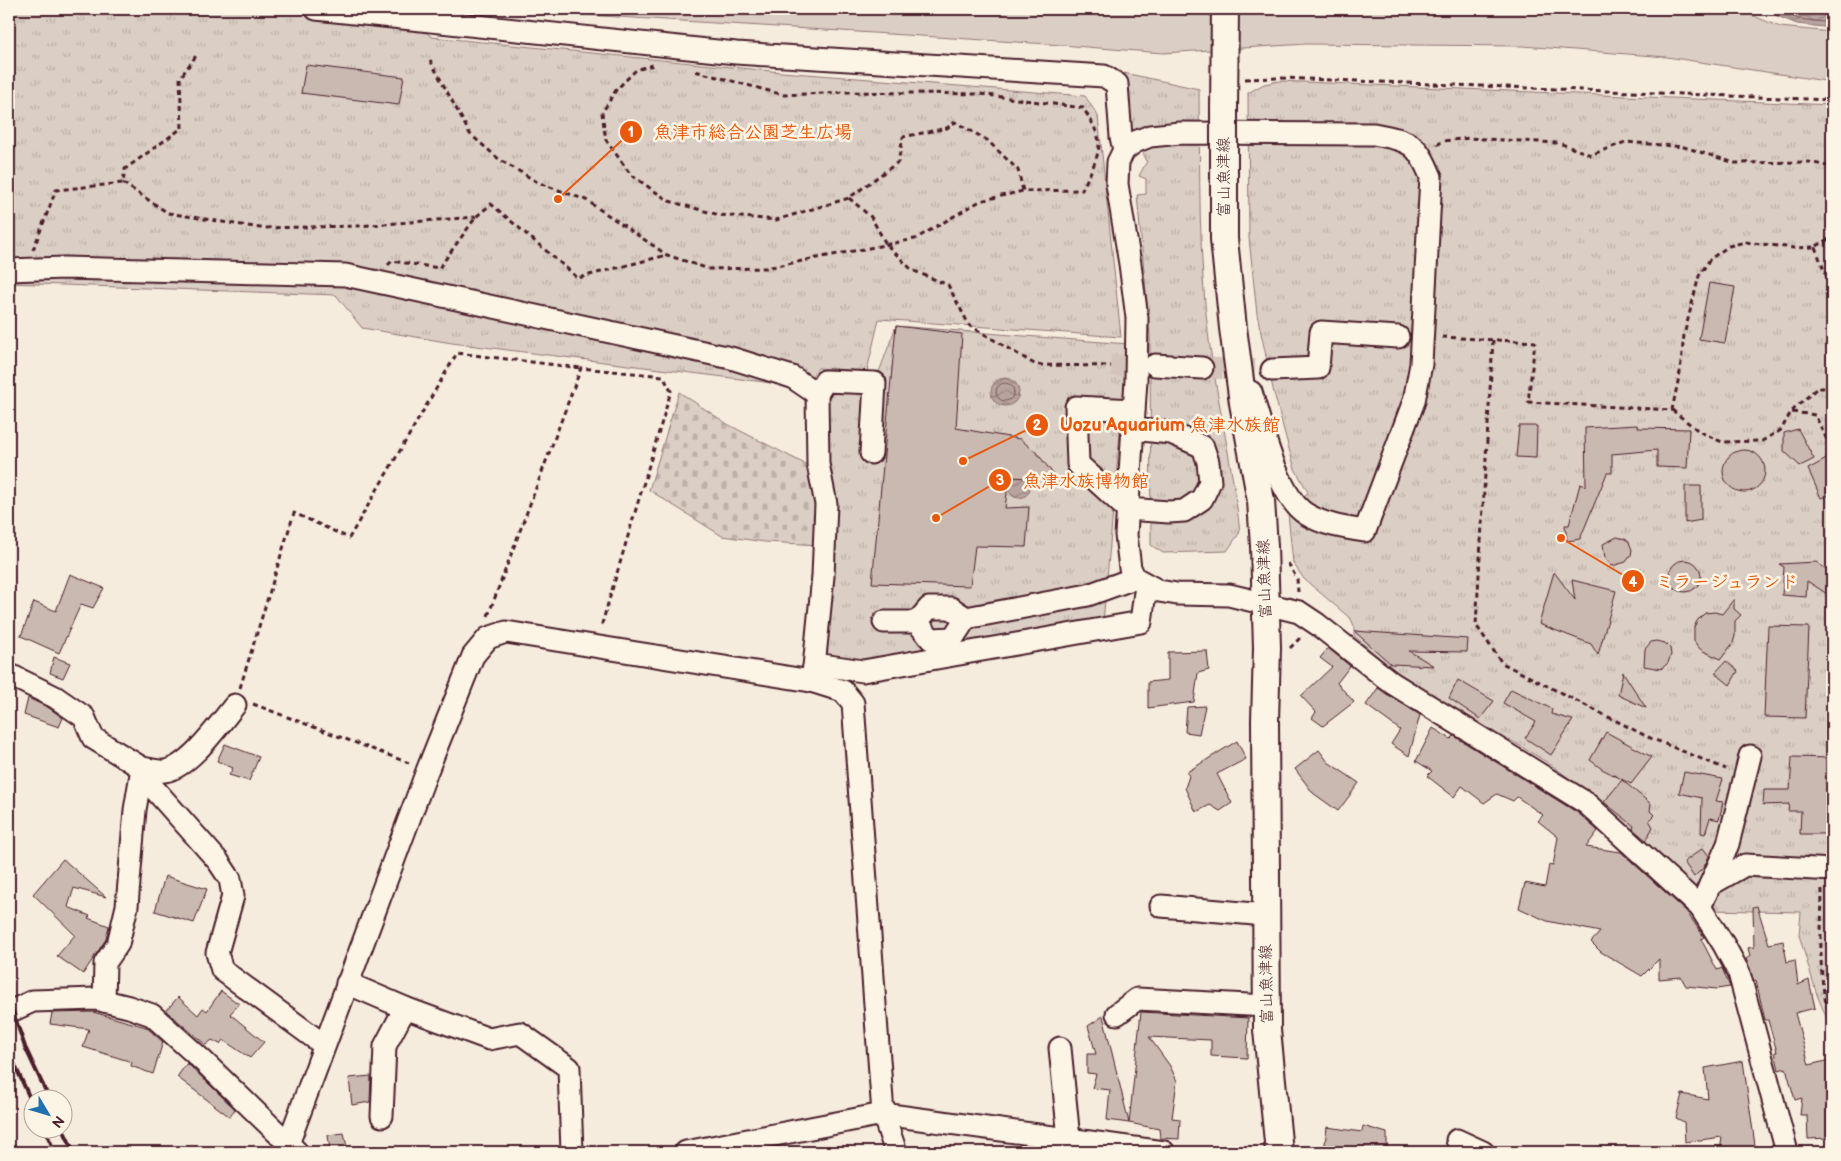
<svg xmlns="http://www.w3.org/2000/svg" width="1841" height="1161" font-family="'Balsamiq Sans','Klee One',sans-serif">
  <style>
    .green { fill: #dbcec4; stroke: #927678 }
    .cemetery { fill: url(#cemetery-stones); stroke: #927678 }
    .park { fill: url(#park-tufts); stroke: #927678 }
    .water { fill: url(#water-waves); stroke: #8c6e70 }
    .lines { fill: none; stroke-linecap: round; stroke-linejoin: round }
    .shore { stroke: #765459; stroke-width: 1 }
    .building { fill: #cab9b1; stroke: #4a1f2b }
    .minor-tunnel { stroke: #d3c3ba; stroke-width: 21; stroke-dasharray: 21 11; stroke-linecap: butt }
    .minor-casing { stroke: #4a1f2b; stroke-width: 25 }
    .major-casing { stroke: #4a1f2b; stroke-width: 30 }
    .path { stroke: #4a1f2b; stroke-width: 3; stroke-dasharray: 5 4; stroke-linecap: butt }
    .minor { stroke: #fcf5e5; stroke-width: 21 }
    .major { stroke: #fcf5e5; stroke-width: 26 }
    .rail { stroke: #4a1f2b; stroke-width: 4 }
    .major-bridge-casing { stroke: #4a1f2b; stroke-width: 30; stroke-linecap: butt }
    .major-bridge { stroke: #fcf5e5; stroke-width: 26 }
    .labels { text-anchor: middle; dominant-baseline: central; stroke-width: 5; stroke-linejoin: round; paint-order: stroke }
    .street-label { font-size: 16px; fill: #4a1f2b; stroke: #fcf5e5 }
    .leader { fill: none; stroke: #e8590c; stroke-width: 2 }
    .callout-dot { fill: #e8590c; stroke: #fcf5e5; stroke-width: 2 }
    .mark-label { font-size: 15px; text-anchor: middle; font-weight: bold; fill: #fff }
    .callout-label { font-size: 18px; text-anchor: middle; font-weight: bold; fill: #e8590c; stroke: #fcf5e5; stroke-width: 5; stroke-linejoin: round; paint-order: stroke }
  </style>
  <defs>
    <pattern id="cemetery-stones" width="16" height="16" patternUnits="userSpaceOnUse" patternTransform="scale(1.25)"><rect width="16" height="16" fill="#dbcec4"/><path d="M2 7V4a2 2 0 0 1 4 0v3zM10 15v-3a2 2 0 0 1 4 0v3z" fill="#bdb0a9"/></pattern>
    <pattern id="park-tufts" width="24" height="20" patternUnits="userSpaceOnUse" patternTransform="scale(1.25)"><rect width="24" height="20" fill="#dbcec4"/><path d="M3 7l-1-3M5 7V3M7 7l1-3M15 17l-1-3M17 17v-4M19 17l1-3" fill="none" stroke="#bdb0a9"/></pattern>
    <pattern id="water-waves" width="16" height="10" patternUnits="userSpaceOnUse" patternTransform="scale(1.25)"><rect width="16" height="10" fill="#b8a39e"/><path d="M0 5q4-4 8 0t8 0" fill="none" stroke="#988481"/></pattern>
  </defs>
  <rect width="100%" height="100%" fill="#f5ecde"/>
  <filter id="ink" filterUnits="userSpaceOnUse"><feTurbulence type="fractalNoise" baseFrequency=".02" numOctaves="2"/><feDisplacementMap in="SourceGraphic" scale="10" xChannelSelector="R" yChannelSelector="G"/><feConvolveMatrix kernelMatrix="1 2 1 2 8 2 1 2 1" color-interpolation-filters="sRGB"/></filter>
  <g filter="url(#ink)">
    <polygon class="green" points="491,9 1737,9 1780,27 1832,32 1832,82 1667,57 1522,46 1306,44 1163,53 1048,44"/>
    <polygon class="cemetery" points="679,392 729,425 809,466 820,503 820,545 765,542 722,536 649,490"/>
    <g class="park">
      <polygon points="9,9 395,9 432,37 781,72 1085,96 1098,116 1121,337 879,319 867,371 818,368 804,387 452,343 362,328 336,295 9,283"/>
      <path d="M1124 73 1199 89C1200 173 1198 257 1209 340 1218 405 1233 468 1240 532L1227 551 1163 553 1151 545 1150 336 1137 195 1146 194V179L1139 176 1147 161 1127 120Z"/>
      <polygon points="1279,81 1832,105 1832,1030 1817,995 1799,935 1801,912 1710,910 1586,791 1550,764 1510,740 1507,741 1397,673 1354,636 1354,626 1351,619 1304,579 1293,563 1288,513 1308,492 1295,469 1289,449 1273,389 1257,314 1249,238 1248,93 1264,84"/>
      <polygon points="896,326 1128,344 1103,622 814,667 817,394 875,383"/>
    </g>
    <g class="water">
      <polygon points="1760,9 1832,9 1832,28 1797,24"/>
      <circle cx="1005" cy="392" r="14"/>
      <circle cx="1019" cy="487" r="11"/>
    </g>
    <g class="lines">
      <g class="shore">
        <polyline points="1773,9 1798,19 1832,23"/>
        <circle cx="1005" cy="392" r="9"/>
      </g>
    </g>
    <g class="building">
      <polygon points="306,65 404,77 399,105 301,93"/>
      <polygon points="1709,283 1735,287 1725,343 1699,339"/>
      <polygon points="896,326 962,334 956,428 1020,439 1037,453 1057,479 1009,477 1005,508 1029,507 1026,547 975,546 970,586 872,583"/>
      <polygon points="1637,425 1638,428 1689,429 1687,468 1657,467 1657,450 1612,454 1612,473 1607,473 1580,539 1567,541 1565,525 1569,525 1580,484 1586,486 1585,428"/>
      <polygon points="1519,426 1537,426 1536,458 1516,457"/>
      <polygon points="1798,429 1814,459 1800,466 1784,451 1784,433"/>
      <circle cx="1744" cy="471" r="21"/>
      <polygon points="1832,456 1832,494 1821,498 1808,469"/>
      <polygon points="1685,486 1701,486 1701,520 1685,523"/>
      <polygon points="1617,537 1625,539 1629,542 1632,550 1631,555 1626,562 1612,566 1605,558 1603,544"/>
      <circle cx="1685" cy="576" r="16"/>
      <polygon points="1816,562 1832,573 1832,597 1807,581 1806,597 1782,595 1784,567 1779,564"/>
      <polygon points="1554,572 1575,600 1572,580 1616,591 1598,655 1591,644 1539,624"/>
      <polygon points="70,574 104,588 93,608 81,604 59,653 21,636 34,602 56,611"/>
      <polygon points="1734,599 1734,609 1741,615 1735,621 1735,636 1733,643 1721,659 1703,651 1698,647 1694,641 1694,627 1697,621 1705,613 1715,612 1722,614"/>
      <polygon points="1768,626 1809,627 1805,718 1764,717"/>
      <polygon points="1354,631 1468,639 1467,652 1409,651 1434,666 1391,664"/>
      <polygon points="1656,641 1665,643 1670,648 1671,655 1668,663 1661,669 1644,666 1645,649 1651,642"/>
      <polygon points="1328,648 1350,666 1337,683 1354,702 1323,726 1312,718 1316,712 1301,696 1332,667 1320,658"/>
      <polygon points="1207,651 1209,670 1198,673 1194,702 1148,708 1148,682 1168,680 1168,652"/>
      <polygon points="54,657 70,663 63,678 50,673"/>
      <polygon points="1726,661 1738,671 1730,685 1715,673"/>
      <polygon points="1623,672 1646,708 1618,695"/>
      <polygon points="1458,680 1494,701 1480,719 1449,698"/>
      <polygon points="1378,688 1420,715 1409,756 1391,744 1400,730 1366,705"/>
      <polygon points="1511,689 1552,709 1551,714 1573,720 1551,755 1525,738 1536,722 1503,703"/>
      <polygon points="28,698 49,708 63,718 59,727 24,715"/>
      <polygon points="1205,706 1199,734 1185,732 1187,707"/>
      <polygon points="1433,728 1451,739 1454,736 1578,813 1598,831 1586,847 1621,852 1686,911 1704,937 1701,939 1717,970 1722,968 1730,987 1717,989 1686,986 1681,977 1659,979 1659,959 1642,976 1601,952 1591,942 1600,932 1547,921 1519,908 1525,883 1545,887 1549,865 1553,866 1558,837 1538,821 1543,815 1517,797 1513,801 1497,794 1484,803 1462,786 1454,797 1427,776 1432,771 1416,761"/>
      <polygon points="1606,732 1652,757 1631,784 1602,769 1590,760"/>
      <polygon points="1237,741 1246,759 1217,774 1232,803 1220,811 1210,805 1196,812 1185,788 1189,776 1187,772"/>
      <polygon points="225,744 259,757 249,781 229,775 233,768 217,761"/>
      <polygon points="1319,750 1328,762 1359,783 1338,811 1313,793 1295,769"/>
      <polygon points="1792,757 1832,758 1832,834 1800,834 1801,811 1788,811 1789,804 1763,805 1764,790 1790,790"/>
      <polygon points="1684,772 1723,779 1716,801 1723,802 1719,820 1710,818 1705,834 1701,833 1702,798 1679,793"/>
      <polygon points="1622,780 1651,804 1650,811 1654,815 1649,820 1653,827 1646,840 1633,829 1634,826 1604,802"/>
      <polygon points="1703,848 1709,856 1704,867 1694,877 1684,862"/>
      <polygon points="63,859 106,897 74,888 68,907 90,916 88,918 109,926 106,939 83,974 57,956 75,935 33,894"/>
      <polygon points="165,876 207,889 194,923 155,911"/>
      <polygon points="1757,906 1769,944 1783,941 1787,962 1795,960 1798,985 1809,980 1815,1008 1795,1013 1809,1065 1830,1060 1832,1073 1832,1091 1829,1092 1830,1138 1808,1139 1807,1115 1800,1115 1802,1098 1795,1100 1786,1068 1779,1070 1775,1052 1777,1052 1768,1020 1765,1020 1756,981 1754,982 1746,959 1750,956 1748,948 1754,947 1753,907"/>
      <polygon points="221,991 239,1004 230,1014 264,1042 250,1058 223,1040 220,1044 212,1040 206,1045 166,1011 178,997 198,1015 203,1008 207,1011"/>
      <polygon points="93,1012 146,1027 163,1042 153,1074 131,1066 132,1062 83,1047 89,1029 50,1024 52,1013"/>
      <polygon points="1141,1012 1248,1018 1247,1058 1211,1056 1211,1040 1149,1037 1170,1066 1177,1081 1172,1118 1180,1119 1179,1139 1160,1138 1159,1129 1129,1123"/>
      <polygon points="1103,1016 1121,1090 1129,1123 1107,1120 1110,1090 1092,1088 1096,1074 1087,1073 1087,1054 1096,1054 1088,1026"/>
      <polygon points="1743,1061 1756,1152 1720,1152 1722,1137 1685,1142 1684,1122 1676,1118 1682,1094 1708,1099 1705,1068"/>
      <polygon points="187,1063 235,1109 230,1117 177,1077"/>
      <polygon points="371,1076 370,1102 352,1105 349,1078"/>
      <polygon points="1363,1126 1387,1133 1387,1152 1324,1152 1327,1127 1362,1132"/>
      <polygon points="344,1133 348,1152 330,1152 328,1135"/>
    </g>
    <g class="lines">
      <g class="minor-tunnel">
        <polyline points="1398,337 1436,337"/>
        <polyline points="1111,366 1154,365"/>
        <polyline points="1202,368 1272,370"/>
      </g>
      <defs>
        <g id="minor">
          <polyline points="316,9 736,53 1104,76 1117,84 1121,137 1124,150"/>
          <polyline points="9,270 64,268 345,275 731,358 792,377 817,394 818,464 826,504 823,576 814,667 822,665 863,671 1141,622 1146,585"/>
          <polyline points="1155,365 1202,368"/>
          <polyline points="1272,370 1318,368 1321,332 1398,337"/>
          <path d="M1251 392C1261 424 1278 497 1306 514 1324 525 1345 528 1365 531L1414 401 1421 364 1431 177C1417 142 1410 141 1374 134L1180 133 1150 136 1135 142 1124 150 1118 162 1117 184 1130 264 1137 318 1136 380 1126 535 1130 568 1135 578 1159 591 1177 594 1229 595 1299 612 1317 624 1392 683 1586 803 1700 907 1724 945 1739 973 1787 1152"/>
          <polyline points="817,394 825,381 875,383 871,453"/>
          <polyline points="1132,429 1171,433 1203,447 1208,462 1210,482 1202,499 1184,511 1169,512 1127,509 1078,464 1076,407 1134,410"/>
          <polyline points="966,618 953,638 931,639 917,622 929,608 951,608 966,618 1088,595 1135,578"/>
          <polyline points="884,622 917,622"/>
          <polyline points="814,667 811,681 843,691 853,703 883,1114 896,1152"/>
          <polyline points="12,676 55,697 84,717 93,738 142,768 149,783 218,861 230,879 233,896 217,953 222,970 324,1045"/>
          <polyline points="1710,885 1728,844 1750,756"/>
          <polyline points="1161,906 1266,915"/>
          <polyline points="1700,907 1710,885 1745,865 1832,870"/>
          <polyline points="347,983 405,1008 385,1046 382,1116"/>
          <path d="M104 1001 105 963 118 944 127 906 135 810 142 768C149 769 159 772 165 771 190 767 220 723 235 705"/>
          <polyline points="405,1008 489,1039 520,1033 569,1068 572,1152"/>
          <polyline points="9,1012 33,1001 96,999 129,1007 152,1015 202,1060 297,1152"/>
          <polyline points="1117,1014 1137,999 1267,1006"/>
          <polyline points="1060,1048 1069,1139"/>
          <polyline points="1457,1140 1483,1152"/>
          <polyline points="288,1144 427,771 473,656 488,638 506,632 811,681"/>
          <polyline points="686,1152 883,1114 1164,1152"/>
        </g>
        <g id="major">
          <polyline points="1224,109 1225,9"/>
          <polyline points="1224,156 1224,239 1233,328 1243,403 1261,501 1264,546 1267,648 1265,721 1267,1030 1279,1152"/>
        </g>
      </defs>
      <use href="#minor" class="minor-casing"/>
      <use href="#major" class="major-casing"/>
      <g class="path">
        <path d="M430 60 470 134 500 160 539 183 586 200 667 255 709 269 766 268 915 239 980 201 1023 191 1082 190C1088 177 1098 160 1099 145 1100 135 1089 117 1083 108L980 94 845 92 784 95 695 71"/>
        <polyline points="653,65 636,70 616,90 602,113 606,140 631,175 669,201 719,215 776,220 849,198 898,162 903,137 947,128 955,122 987,140 1018,170 1023,191"/>
        <polyline points="1245,79 1281,78 1832,100"/>
        <polyline points="1437,145 1443,141 1469,138 1559,143 1591,155 1625,142 1684,147 1735,163 1809,162 1832,167"/>
        <polyline points="123,183 168,213 260,228 358,226 476,217"/>
        <polyline points="849,198 871,217 886,244 912,270 948,285 969,325 1036,365 1111,366"/>
        <polyline points="1815,247 1832,290"/>
        <polyline points="33,250 56,190 123,183 125,169 182,128 180,78 198,53"/>
        <polyline points="388,265 392,261 439,268 476,217 491,204 578,278 667,255"/>
        <polyline points="1442,337 1535,342 1528,402 1672,410 1680,372 1684,335 1699,276 1710,259 1729,246 1745,242 1794,248 1815,247 1832,237"/>
        <polyline points="1493,340 1476,625 1502,663 1648,737 1726,769"/>
        <polyline points="1672,410 1700,432 1722,442 1762,441 1781,430 1791,412 1817,388 1832,388"/>
        <polyline points="1792,412 1815,415 1832,450"/>
        <polyline points="1288,563 1297,579 1298,592"/>
        <polyline points="488,616 581,368 663,376 671,391 601,627"/>
        <polyline points="1290,648 1299,639 1299,635"/>
        <polyline points="240,688 294,513 349,538 457,353 581,368"/>
        <polyline points="253,704 409,763"/>
        <path d="M1822 889C1822 921 1816 992 1832 1017"/>
      </g>
      <use href="#minor" class="minor"/>
      <use href="#major" class="major"/>
      <g class="rail">
        <polyline points="9,1000 25,1047 49,1098"/>
        <polyline points="9,1052 32,1103"/>
        <polyline points="62,1127 74,1152"/>
        <polyline points="44,1128 55,1152"/>
      </g>
      <defs>
        <polyline id="major-bridge" points="1224,109 1224,156"/>
      </defs>
      <use href="#major-bridge" class="major-bridge-casing"/>
      <use href="#major-bridge" class="major-bridge"/>
    </g>
  </g>
  <g class="labels">
    <g class="street-label">
      <text transform="translate(1224 177) rotate(-90)">富山魚津線</text>
      <text transform="translate(1265 579) rotate(-92)">富山魚津線</text>
      <text transform="translate(1267 984) rotate(-91)">富山魚津線</text>
    </g>
  </g>
  <path class="leader" d="M558 199L631 132M963 461L1037 425M936 518L1000 480M1561 538L1633 581"/>
  <g class="callout-dot">
    <circle cx="558" cy="199" r="5"/>
    <circle cx="963" cy="461" r="5"/>
    <circle cx="936" cy="518" r="5"/>
    <circle cx="1561" cy="538" r="5"/>
    <circle cx="631" cy="132" r="12"/>
    <circle cx="1037" cy="425" r="12"/>
    <circle cx="1000" cy="480" r="12"/>
    <circle cx="1633" cy="581" r="12"/>
  </g>
  <g class="mark-label">
    <text x="631" y="137">1</text>
    <text x="1037" y="430">2</text>
    <text x="1000" y="485">3</text>
    <text x="1633" y="587">4</text>
  </g>
  <g class="callout-label">
    <text x="753" y="138">魚津市総合公園芝生広場</text>
    <text x="1170" y="431">Uozu Aquarium 魚津水族館</text>
    <text x="1086" y="487">魚津水族博物館</text>
    <text x="1727" y="588">ミラージュランド</text>
  </g>
  <rect width="1841" height="1161" fill="none" stroke="#fcf5e5" stroke-width="30"/>
  <rect x="15" y="15" width="1811" height="1131" fill="none" stroke="#4a1f2b" stroke-width="2" filter="url(#ink)"/>
  <g transform="translate(48 1114) rotate(128)"><circle r="24" fill="#fcf5e5" stroke="#b59f9b"/>
  <path d="M0-4L9 19L0 12L-9 19Z" fill="#1f6fb2"/>
  <text y="-8" font-size="14" font-weight="bold" text-anchor="middle" fill="#4a1f2b">N</text>
  </g>
</svg>
